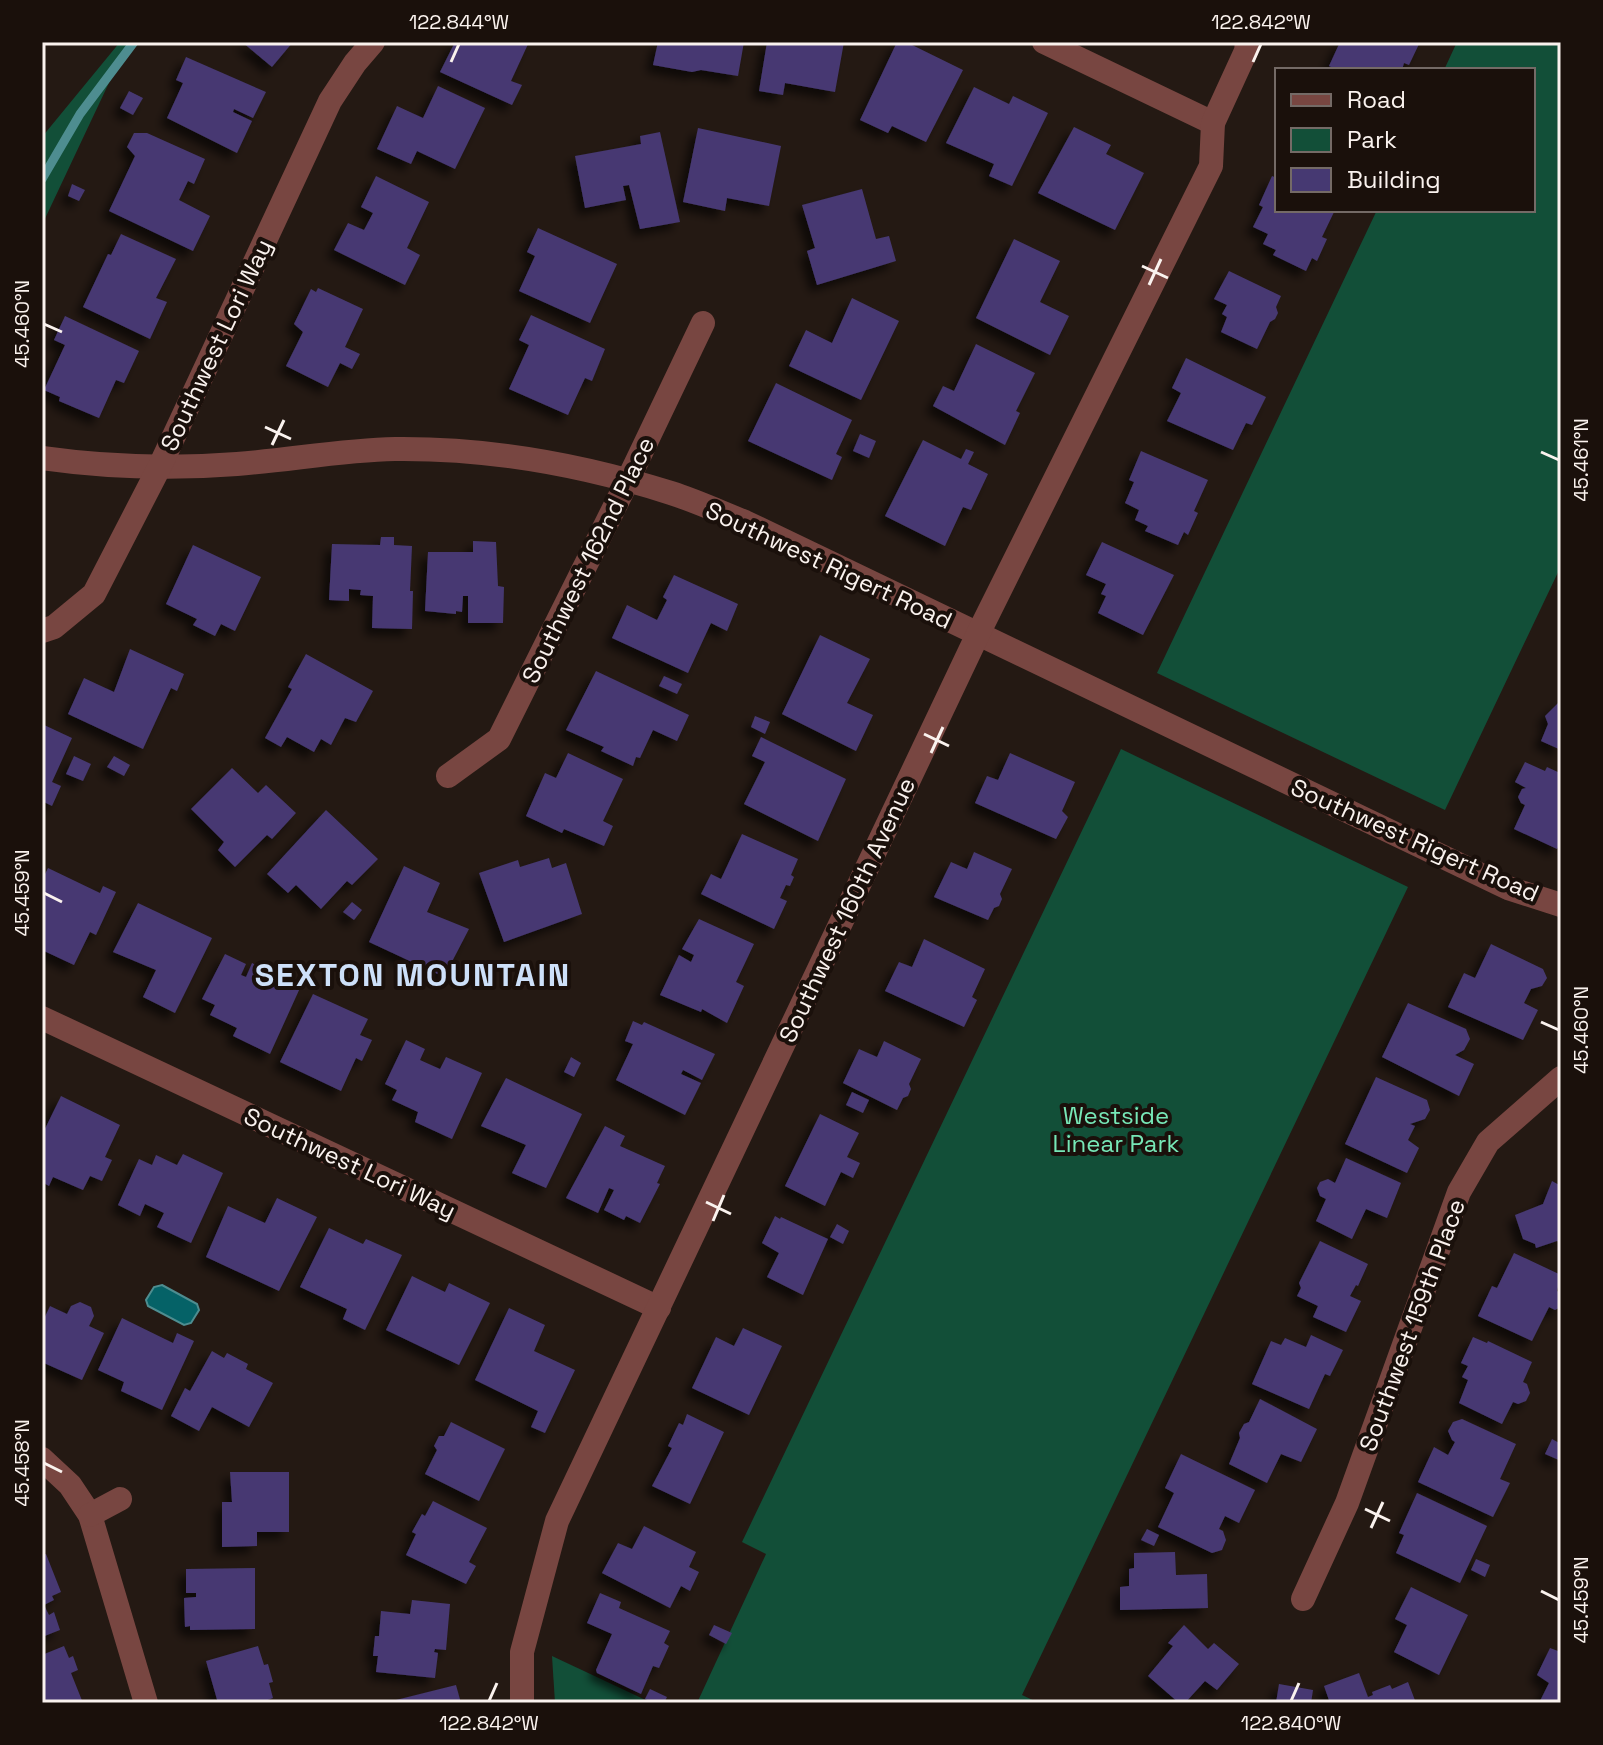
<svg xmlns="http://www.w3.org/2000/svg" width="1603" height="1745" font-family="'Space Grotesk',sans-serif">
  <style>
    .green { fill: #124f38 }
    .water { fill: #056267; stroke: #4e8d90; stroke-width: 2 }
    .lines { fill: none; stroke-linecap: round; stroke-linejoin: round }
    .stream { stroke: #4e8d90; stroke-width: 9 }
    .building { fill: #463972; filter: url(#shadow) }
    .street { stroke: #784641; stroke-width: 24 }
    .ticks { fill: none; stroke: #faf2ee; stroke-width: 3 }
    .labels { text-anchor: middle; dominant-baseline: central; stroke-width: 8; stroke-linejoin: round; paint-order: stroke }
    .street-label { font-size: 24px; fill: #faf2ee; stroke: #1a100b }
    .park-label { font-size: 24px; fill: #77e7b7; stroke: #1a100b }
    .district-label { font-size: 32px; font-weight: bold; letter-spacing: 2px; fill: #cde0f9; stroke: #1a100b }
    .neatline { fill: none; stroke: #faf2ee; stroke-width: 3 }
    .ticks-label { font-size: 20px; text-anchor: middle; fill: #faf2ee }
  </style>
  <defs>
    <filter id="shadow"><feDropShadow dx="-7" dy="7" stdDeviation="4" flood-color="#0009"/></filter>
  </defs>
  <rect width="100%" height="100%" fill="#241913"/>
  <g class="green">
    <polygon points="120,42 138,42 115,70 42,225 42,137"/>
    <polygon points="1457,42 1561,42 1561,566 1445,810 1157,673 1377,210 1533,210 1533,70 1444,70"/>
    <polygon points="1121,749 1408,887 1022,1695 1039,1703 697,1703 766,1554 742,1542"/>
    <polygon points="552,1656 652,1703 555,1703"/>
  </g>
  <polygon class="water" points="162,1285 197,1304 199,1310 191,1323 184,1325 148,1306 146,1300 154,1287"/>
  <g class="lines">
    <polyline class="stream" points="42,179 80,114 134,42"/>
  </g>
  <g class="building">
    <polygon points="242,42 293,42 272,67"/>
    <polygon points="455,42 529,42 511,81 522,85 512,105 440,72"/>
    <polygon points="658,42 744,42 738,76 701,70 692,72 653,65"/>
    <polygon points="767,42 844,42 835,92 785,83 783,95 759,91"/>
    <polygon points="897,42 906,42 963,70 926,142 892,126 888,133 860,120"/>
    <polygon points="1340,42 1420,42 1409,65 1404,63 1402,70 1338,70 1329,66"/>
    <polygon points="186,57 266,92 253,118 234,109 233,112 252,121 237,153 167,118 183,83 176,80"/>
    <polygon points="438,86 485,108 455,169 417,151 411,164 377,149 397,106 423,118"/>
    <polygon points="974,87 1009,104 1013,96 1048,113 1012,186 989,176 994,164 946,143"/>
    <polygon points="129,91 143,98 133,115 120,108"/>
    <polygon points="1074,127 1111,145 1106,154 1144,173 1115,230 1038,193"/>
    <polygon points="698,128 781,146 769,206 727,198 725,211 683,202"/>
    <polygon points="660,132 680,222 640,229 629,185 623,186 626,200 585,208 575,156 641,144 640,136"/>
    <polygon points="134,133 147,133 205,159 194,184 188,181 179,200 210,216 193,251 109,211 135,156 127,147"/>
    <polygon points="376,176 429,202 407,248 420,255 405,285 334,250 348,223 364,230 373,213 361,207"/>
    <polygon points="1272,176 1277,178 1277,210 1335,210 1322,237 1327,239 1317,261 1312,258 1306,271 1273,255 1276,250 1263,244 1268,234 1253,227 1263,207 1259,205"/>
    <polygon points="72,184 85,190 79,201 68,196"/>
    <polygon points="862,189 876,239 889,236 896,261 817,285 807,251 815,248 802,205"/>
    <polygon points="538,228 617,264 590,323 519,291 535,256 527,252"/>
    <polygon points="121,234 176,259 156,298 167,302 150,339 83,307 108,254 111,255"/>
    <polygon points="1014,239 1060,261 1040,302 1069,316 1050,355 976,318"/>
    <polygon points="1229,271 1281,296 1276,307 1278,313 1275,319 1270,322 1257,349 1221,332 1227,317 1222,314 1227,305 1214,299"/>
    <polygon points="318,288 363,309 345,347 360,354 352,369 340,363 328,387 286,366 303,332 294,324 311,289 316,292"/>
    <polygon points="852,298 899,321 861,400 789,366 806,330 832,343"/>
    <polygon points="531,315 605,349 592,381 585,378 568,415 509,389 529,345 519,340"/>
    <polygon points="65,316 139,351 124,383 116,380 99,418 59,401 60,397 44,390 65,345 54,340"/>
    <polygon points="976,344 1035,373 1016,411 1020,413 1005,445 933,406 943,386 954,391"/>
    <polygon points="1186,358 1266,397 1252,425 1246,423 1233,450 1167,421 1181,393 1172,388"/>
    <polygon points="776,383 852,420 836,454 842,457 832,480 748,441"/>
    <polygon points="860,434 876,441 869,458 853,451"/>
    <polygon points="923,440 961,459 966,449 974,452 968,464 988,474 971,510 963,507 945,546 885,516"/>
    <polygon points="1141,451 1208,480 1194,511 1198,513 1188,535 1184,532 1178,545 1145,531 1148,526 1135,520 1139,510 1125,503 1134,482 1129,480"/>
    <polygon points="381,537 394,537 394,545 412,546 410,591 413,591 412,629 372,628 373,596 360,595 361,590 349,589 349,601 329,600 332,544 380,545"/>
    <polygon points="473,541 496,542 498,586 504,587 503,623 468,623 468,596 463,596 462,612 456,611 456,614 425,611 428,552 473,552"/>
    <polygon points="1102,542 1174,575 1143,635 1098,613 1106,596 1101,594 1106,584 1086,575"/>
    <polygon points="193,545 261,577 235,631 221,624 215,636 193,625 197,619 166,604"/>
    <polygon points="674,575 738,604 727,631 711,623 688,673 612,638 627,605 657,620 667,600 663,597"/>
    <polygon points="820,635 870,659 847,703 873,715 856,751 782,714"/>
    <polygon points="130,649 184,674 177,691 171,688 143,749 68,714 84,678 114,692"/>
    <polygon points="306,654 373,691 356,722 345,718 331,745 321,739 314,752 287,737 281,747 265,738 292,689 288,687"/>
    <polygon points="596,671 689,715 677,741 653,730 640,758 636,757 633,766 601,751 604,747 566,730"/>
    <polygon points="664,676 682,684 677,694 659,686"/>
    <polygon points="1559,702 1561,703 1561,750 1541,741 1548,724 1545,716"/>
    <polygon points="755,716 770,722 765,734 751,727"/>
    <polygon points="42,724 72,738 52,782 61,786 52,806 42,801"/>
    <polygon points="761,737 846,779 818,841 744,804 765,762 752,756"/>
    <polygon points="568,753 623,779 603,821 613,826 604,846 564,829 562,833 526,816 545,773 556,778"/>
    <polygon points="1010,753 1075,782 1062,811 1068,817 1056,839 975,803 987,776 998,780"/>
    <polygon points="74,756 91,764 83,781 66,774"/>
    <polygon points="114,756 130,765 124,776 107,767"/>
    <polygon points="1525,762 1545,771 1547,767 1560,773 1558,776 1561,778 1561,842 1557,849 1514,829 1525,805 1521,803 1518,797 1522,789 1526,788 1515,782"/>
    <polygon points="232,768 258,793 266,785 296,813 272,839 267,835 235,867 218,850 224,842 191,809"/>
    <polygon points="326,810 378,859 352,885 347,881 321,909 296,885 288,893 267,874"/>
    <polygon points="742,834 798,859 791,875 794,877 790,886 786,885 780,898 787,901 774,929 701,894 711,874 721,879"/>
    <polygon points="974,852 1012,869 1000,894 1002,899 999,906 994,908 988,920 934,897 951,862 967,869"/>
    <polygon points="549,858 552,868 566,863 582,914 504,942 479,873 518,860 520,867"/>
    <polygon points="404,866 440,883 427,912 469,929 444,977 369,942"/>
    <polygon points="48,868 100,893 103,886 116,892 96,935 90,932 74,965 42,950 42,880"/>
    <polygon points="352,902 362,910 354,920 343,912"/>
    <polygon points="138,903 212,938 175,1013 143,997 156,970 113,952"/>
    <polygon points="699,919 754,944 736,982 744,986 727,1023 702,1009 701,1012 660,995 679,955 691,962 694,955 682,949"/>
    <polygon points="924,939 985,969 972,997 977,1000 964,1027 885,991 899,962 912,967"/>
    <polygon points="1491,944 1543,969 1547,978 1542,986 1531,989 1524,1003 1538,1010 1523,1040 1448,1007 1464,973 1475,978"/>
    <polygon points="225,954 246,964 241,975 246,977 252,963 300,988 270,1054 233,1036 237,1028 210,1015 215,1005 202,999"/>
    <polygon points="313,994 368,1019 360,1035 372,1040 362,1061 356,1058 341,1091 280,1062"/>
    <polygon points="1408,1003 1466,1029 1470,1039 1464,1050 1455,1055 1474,1064 1459,1096 1382,1057"/>
    <polygon points="633,1021 642,1025 644,1022 715,1054 702,1080 683,1070 681,1074 701,1083 685,1115 616,1080 633,1044 625,1041"/>
    <polygon points="406,1040 425,1049 420,1060 440,1069 446,1057 482,1073 452,1139 415,1122 418,1112 392,1100 397,1090 385,1084"/>
    <polygon points="884,1041 921,1059 909,1084 911,1089 908,1096 903,1098 897,1110 843,1083 859,1049 877,1057"/>
    <polygon points="571,1057 581,1063 574,1077 564,1072"/>
    <polygon points="1376,1077 1427,1100 1430,1110 1425,1119 1410,1124 1415,1126 1408,1140 1419,1148 1407,1173 1345,1144"/>
    <polygon points="506,1078 582,1114 546,1188 512,1173 526,1145 481,1126"/>
    <polygon points="852,1092 869,1100 863,1113 846,1105"/>
    <polygon points="61,1096 120,1125 105,1157 112,1160 102,1181 90,1176 83,1190 53,1177 49,1186 42,1182 42,1135"/>
    <polygon points="820,1114 859,1133 847,1157 860,1163 853,1178 841,1172 825,1206 785,1186"/>
    <polygon points="605,1126 625,1136 620,1146 665,1166 657,1183 660,1184 640,1223 626,1216 624,1220 604,1210 614,1190 609,1188 598,1213 566,1198"/>
    <polygon points="183,1154 223,1173 191,1243 157,1227 164,1213 145,1204 140,1216 118,1205 139,1159 152,1165 156,1155 177,1165"/>
    <polygon points="1346,1158 1401,1183 1387,1218 1366,1209 1352,1239 1316,1221 1326,1199 1320,1196 1317,1188 1320,1182 1328,1179 1335,1183"/>
    <polygon points="1552,1181 1561,1186 1561,1243 1557,1241 1536,1248 1535,1244 1523,1239 1515,1215 1543,1204"/>
    <polygon points="277,1198 317,1217 279,1291 206,1257 228,1206 265,1223"/>
    <polygon points="775,1216 780,1219 781,1217 828,1239 803,1295 767,1277 779,1253 762,1243"/>
    <polygon points="837,1224 849,1231 843,1244 830,1237"/>
    <polygon points="329,1228 363,1244 366,1239 402,1255 365,1330 343,1319 347,1309 300,1287"/>
    <polygon points="1320,1241 1368,1264 1358,1286 1356,1285 1350,1296 1361,1301 1346,1332 1313,1317 1318,1306 1297,1296 1301,1288 1299,1283"/>
    <polygon points="1514,1253 1561,1275 1557,1291 1561,1293 1561,1307 1555,1310 1549,1307 1532,1341 1478,1316 1492,1286 1497,1288"/>
    <polygon points="412,1276 445,1292 449,1283 490,1303 459,1365 386,1330"/>
    <polygon points="80,1302 91,1307 94,1316 89,1326 104,1333 82,1380 44,1363 42,1369 42,1323 50,1306 67,1314 71,1306"/>
    <polygon points="509,1308 545,1325 534,1351 575,1370 545,1433 531,1427 538,1411 475,1380"/>
    <polygon points="122,1318 173,1343 177,1333 194,1341 162,1410 121,1391 124,1382 98,1370"/>
    <polygon points="743,1328 782,1346 749,1415 692,1388 716,1337 734,1346"/>
    <polygon points="1311,1335 1343,1350 1330,1376 1325,1374 1309,1409 1252,1384 1271,1341 1281,1345 1285,1338 1306,1347"/>
    <polygon points="1473,1337 1487,1343 1488,1341 1532,1362 1523,1382 1527,1384 1530,1393 1526,1401 1518,1404 1513,1402 1502,1424 1459,1403 1468,1380 1462,1377 1468,1366 1461,1363"/>
    <polygon points="212,1351 224,1358 227,1353 248,1364 246,1369 273,1383 249,1427 212,1407 199,1431 171,1416 185,1388 190,1391"/>
    <polygon points="1260,1399 1317,1429 1301,1462 1281,1454 1267,1483 1229,1464 1240,1438 1239,1433 1244,1424 1249,1422"/>
    <polygon points="687,1414 724,1432 690,1504 652,1486 672,1448 668,1446 679,1423 683,1425"/>
    <polygon points="1462,1419 1516,1444 1500,1479 1510,1483 1493,1517 1418,1482 1434,1447 1448,1455 1455,1442 1452,1440 1448,1431 1453,1422"/>
    <polygon points="451,1422 505,1449 479,1501 425,1474 437,1450 434,1446 439,1436 444,1436"/>
    <polygon points="1552,1439 1561,1444 1561,1461 1545,1454"/>
    <polygon points="1181,1454 1255,1490 1239,1523 1225,1516 1219,1529 1223,1531 1226,1540 1222,1550 1212,1553 1158,1527 1174,1493 1165,1488"/>
    <polygon points="230,1472 289,1472 289,1532 257,1532 257,1546 222,1547 222,1502 232,1502"/>
    <polygon points="1417,1493 1487,1526 1460,1583 1396,1553 1404,1535 1399,1533"/>
    <polygon points="433,1501 487,1528 469,1562 476,1566 466,1584 406,1555 416,1534 412,1532 422,1514 425,1516"/>
    <polygon points="644,1526 696,1552 689,1567 699,1572 690,1591 681,1586 670,1608 602,1573 618,1543 632,1549"/>
    <polygon points="1147,1529 1159,1535 1154,1546 1141,1540"/>
    <polygon points="1175,1552 1176,1575 1207,1574 1208,1608 1120,1610 1120,1587 1129,1586 1129,1569 1134,1568 1134,1553"/>
    <polygon points="46,1554 61,1592 52,1596 54,1600 44,1605 49,1615 54,1612 60,1630 42,1637 42,1555"/>
    <polygon points="1476,1559 1490,1565 1485,1577 1471,1570"/>
    <polygon points="255,1568 255,1629 190,1630 190,1626 185,1627 184,1598 196,1597 196,1593 186,1593 186,1569"/>
    <polygon points="1411,1587 1468,1615 1439,1675 1394,1652 1407,1625 1395,1619"/>
    <polygon points="600,1593 621,1602 619,1608 670,1631 664,1643 669,1646 659,1668 653,1666 641,1694 597,1673 596,1670 612,1634 587,1623"/>
    <polygon points="412,1600 450,1604 446,1650 435,1649 434,1652 438,1653 435,1678 376,1672 378,1656 373,1656 375,1636 379,1636 381,1611 410,1614"/>
    <polygon points="714,1625 732,1633 726,1644 709,1635"/>
    <polygon points="1184,1625 1208,1649 1214,1643 1239,1664 1217,1690 1205,1681 1185,1703 1179,1703 1148,1676 1173,1646 1168,1643"/>
    <polygon points="64,1646 69,1658 73,1656 78,1670 71,1673 83,1703 42,1703 42,1655"/>
    <polygon points="258,1646 264,1665 268,1664 273,1682 269,1683 273,1698 260,1703 218,1703 206,1661"/>
    <polygon points="1561,1646 1561,1703 1539,1703 1549,1683 1537,1675 1550,1648 1558,1651"/>
    <polygon points="1359,1673 1368,1697 1373,1695 1372,1692 1390,1685 1392,1689 1408,1682 1416,1703 1330,1703 1324,1686"/>
    <polygon points="1279,1684 1313,1690 1311,1703 1276,1703"/>
    <polygon points="456,1685 461,1703 388,1703 388,1702"/>
    <polygon points="650,1689 667,1697 664,1703 654,1703 645,1699"/>
  </g>
  <g class="lines">
    <g class="street">
      <polyline points="1044,42 1213,123"/>
      <path d="M42 458C106 467 173 469 237 464 290 460 342 450 395 449 487 448 583 465 671 493 696 501 720 512 745 522L1508 888 1561 905"/>
      <polyline points="42,631 54,627 94,594 160,466 330,101 355,63 373,42"/>
      <polyline points="448,776 499,739 627,482 703,323"/>
      <polyline points="42,1018 659,1308"/>
      <polyline points="42,1459 70,1485 90,1515 146,1703"/>
      <polyline points="90,1515 120,1499"/>
      <polyline points="1303,1599 1347,1503 1459,1192 1488,1142 1561,1078"/>
      <polyline points="522,1703 522,1652 557,1521 978,634 1211,166 1213,123 1246,51 1247,42"/>
    </g>
  </g>
  <path class="ticks" d="M451 62 459 44M1253 62 1261 44M1142 266 1168 278M1149 285 1161 259M44 324 62 332M265 427 291 439M272 445 284 420M1541 452 1559 460M924 734 949 746M931 753 943 727M44 893 62 902M1541 1022 1559 1030M706 1202 731 1214M713 1221 724 1195M44 1463 62 1472M1365 1509 1390 1521M1371 1528 1383 1502M1541 1591 1559 1600M489 1701 497 1683M1291 1701 1299 1683"/>
  <g class="labels">
    <g class="street-label">
      <text transform="translate(216 345) rotate(-65)">Southwest Lori Way</text>
      <text transform="translate(588 560) rotate(-64)">Southwest 162nd Place</text>
      <text transform="translate(829 565) rotate(25)">Southwest Rigert Road</text>
      <text transform="translate(1415 840) rotate(24)">Southwest Rigert Road</text>
      <text transform="translate(847 910) rotate(-65)">Southwest 160th Avenue</text>
      <text transform="translate(350 1163) rotate(25)">Southwest Lori Way</text>
      <text transform="translate(1412 1325) rotate(-70)">Southwest 159th Place</text>
    </g>
    <g class="park-label">
      <text x="1116" y="1115">Westside<tspan x="1116" dy="28">Linear Park</tspan></text>
    </g>
    <g class="district-label">
      <text x="413" y="975">SEXTON MOUNTAIN</text>
    </g>
  </g>
  <rect width="1603" height="1745" fill="none" stroke="#1a100b" stroke-width="88"/>
  <rect x="1275" y="68" width="260" height="144" fill="#1a100b" stroke="#746a66" stroke-width="2"/>
  <rect x="1291" y="94" width="40" height="12" fill="#784641" stroke="#746a66" stroke-width="2"/>
  <text x="1347" y="108" font-size="24" fill="#faf2ee">Road</text>
  <rect x="1291" y="128" width="40" height="24" fill="#124f38" stroke="#746a66" stroke-width="2"/>
  <text x="1347" y="148" font-size="24" fill="#faf2ee">Park</text>
  <rect x="1291" y="168" width="40" height="24" fill="#463972" stroke="#746a66" stroke-width="2"/>
  <text x="1347" y="188" font-size="24" fill="#faf2ee">Building</text>
  <rect x="44" y="44" width="1515" height="1657" class="neatline"/>
  <g class="ticks-label">
    <text x="459" y="29">122.844°W</text>
    <text x="1261" y="29">122.842°W</text>
    <text transform="translate(22 324) rotate(-90)" y="7">45.460°N</text>
    <text transform="translate(1581 460) rotate(-90)" y="7">45.461°N</text>
    <text transform="translate(22 893) rotate(-90)" y="7">45.459°N</text>
    <text transform="translate(1581 1030) rotate(-90)" y="7">45.460°N</text>
    <text transform="translate(22 1463) rotate(-90)" y="7">45.458°N</text>
    <text transform="translate(1581 1600) rotate(-90)" y="7">45.459°N</text>
    <text x="489" y="1730">122.842°W</text>
    <text x="1291" y="1730">122.840°W</text>
  </g>
</svg>
